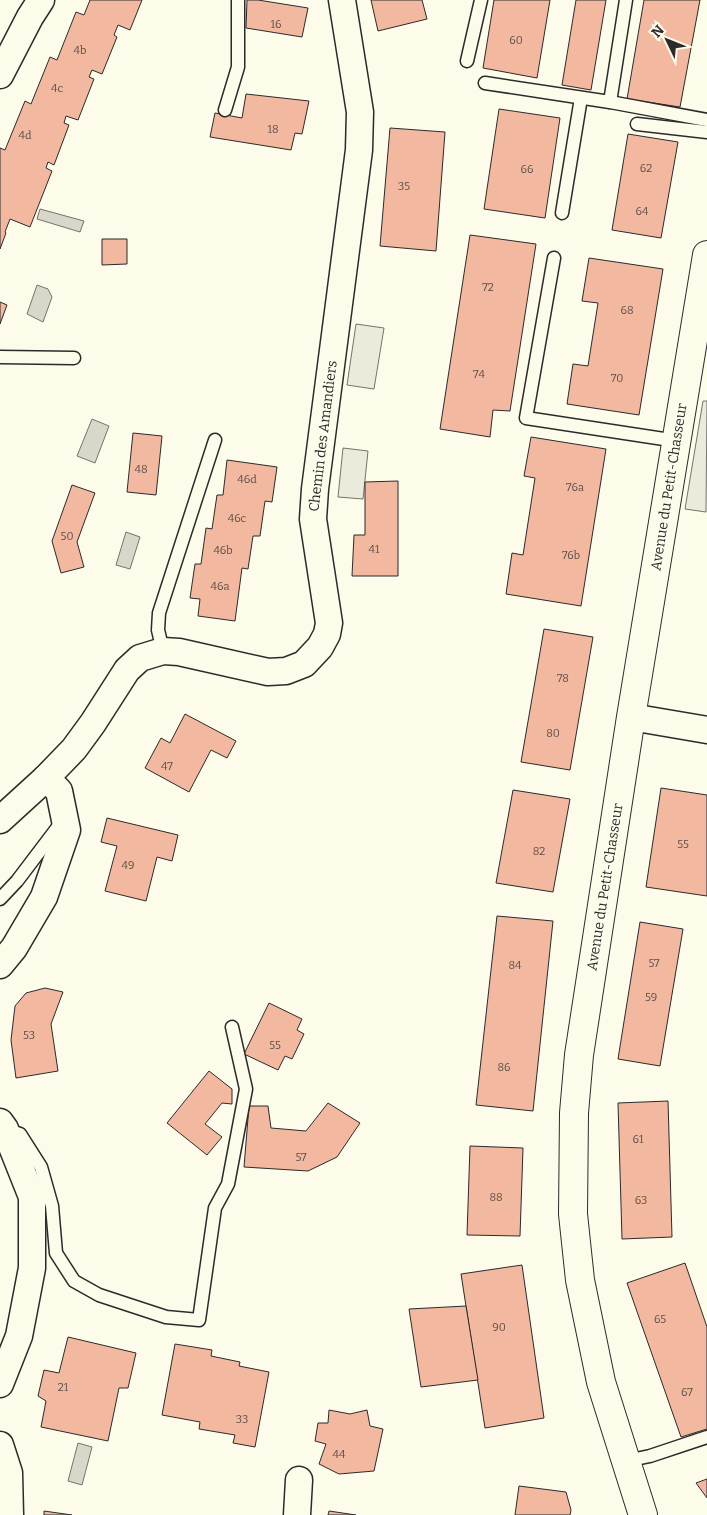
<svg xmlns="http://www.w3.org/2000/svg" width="707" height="1515" font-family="Bitter,serif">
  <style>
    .parking { fill: #eceadb; stroke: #74746e }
    .water { fill: #d8d7c9; stroke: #74746e }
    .building { fill: #f2b8a0; stroke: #2b2b2b }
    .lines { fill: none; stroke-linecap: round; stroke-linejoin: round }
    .service-casing { stroke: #2b2b2b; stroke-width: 15 }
    .minor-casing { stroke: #2b2b2b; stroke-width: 29 }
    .tertiary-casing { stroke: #2b2b2b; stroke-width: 30 }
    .service { stroke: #fdfbea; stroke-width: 12 }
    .minor { stroke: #fdfbea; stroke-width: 26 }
    .tertiary { stroke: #fdfbea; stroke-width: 28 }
    .labels { text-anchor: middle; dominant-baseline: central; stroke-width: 4; stroke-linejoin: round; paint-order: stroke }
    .number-label { font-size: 11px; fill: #5d4e48 }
    .street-label { font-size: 14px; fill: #2b2b2b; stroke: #fdfbea }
  </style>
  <rect width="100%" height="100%" fill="#fdfbea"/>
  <g class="parking">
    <polygon points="356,324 384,328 374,389 347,385"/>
    <polygon points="703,401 707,401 706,512 685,509"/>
    <polygon points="343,448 368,451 363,499 338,497"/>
  </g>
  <g class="water">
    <polygon points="40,209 84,221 80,232 37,219"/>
    <polygon points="37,285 48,289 52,297 43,322 27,314"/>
    <polygon points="92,419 109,426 95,463 77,456"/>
    <polygon points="126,532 140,537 130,569 116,565"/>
    <polygon points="78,1443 92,1447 82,1485 68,1481"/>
  </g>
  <g class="building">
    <polygon points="90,0 142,0 130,30 118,25 114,35 117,37 102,74 92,70 89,77 94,79 78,120 66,116 64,123 69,125 54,165 48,162 46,168 52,171 30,227 10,219 5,232 6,233 0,249 0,148 5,150 25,101 31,104 50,57 57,60 76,12 84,15"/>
    <polygon points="247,0 258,0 308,8 302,37 246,28"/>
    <polygon points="371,0 422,0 427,19 378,31"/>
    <polygon points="494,0 550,0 537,78 483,68"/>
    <polygon points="576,0 606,0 591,90 562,85"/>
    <polygon points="644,0 700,0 680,107 627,99"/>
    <polygon points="246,94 309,101 302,134 295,133 291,150 210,137 215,113 242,118"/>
    <polygon points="499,109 560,118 545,218 484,209"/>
    <polygon points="390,128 445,132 436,251 380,246"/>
    <polygon points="628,134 678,142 661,238 612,230"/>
    <polygon points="470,235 536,244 510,411 493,410 490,437 440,429"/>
    <polygon points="102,239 127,239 127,264 102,265"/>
    <polygon points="589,258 663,269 639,415 567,404 573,364 588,366 598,303 582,301"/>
    <polygon points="0,302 7,305 0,324"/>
    <polygon points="133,433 162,436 156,495 127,492"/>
    <polygon points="531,437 606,449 581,606 506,594 512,553 523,555 535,478 524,476"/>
    <polygon points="227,460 277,467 272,502 265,501 260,536 253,536 248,569 242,568 235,621 198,616 200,599 190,598 195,564 201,564 206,528 212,529 217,495 223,495"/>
    <polygon points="398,481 398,576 352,576 354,535 365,535 365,482"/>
    <polygon points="72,485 95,493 77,542 84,567 61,573 52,541"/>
    <polygon points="544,629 593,637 570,770 521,762"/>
    <polygon points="185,714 236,741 227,758 211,750 189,792 145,768 161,738 170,743"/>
    <polygon points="661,788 707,795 707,896 646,887"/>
    <polygon points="513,790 570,799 553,892 496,883"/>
    <polygon points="107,818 178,835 172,861 157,857 146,901 105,891 117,846 101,842"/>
    <polygon points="497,916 553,921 533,1111 476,1105"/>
    <polygon points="640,922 683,929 660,1066 618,1059"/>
    <polygon points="45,988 63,992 51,1024 58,1071 16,1078 11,1040 15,1006 26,993"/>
    <polygon points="269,1003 302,1019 297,1030 304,1034 292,1059 285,1056 278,1070 244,1054"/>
    <polygon points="209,1071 232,1089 232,1104 222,1103 205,1124 222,1137 207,1155 167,1123"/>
    <polygon points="668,1101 672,1237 622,1239 618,1103"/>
    <polygon points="328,1103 360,1123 337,1157 308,1171 244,1167 249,1106 268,1106 271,1128 306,1131"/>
    <polygon points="470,1146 523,1148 520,1236 467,1235"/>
    <polygon points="685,1263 707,1327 707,1429 681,1437 627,1283"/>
    <polygon points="522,1265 544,1418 485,1428 461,1274"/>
    <polygon points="466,1306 478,1380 421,1387 409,1309"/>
    <polygon points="68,1337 136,1353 128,1388 119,1388 108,1441 41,1427 46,1401 38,1396 44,1370 59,1373"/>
    <polygon points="175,1344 212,1350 211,1356 240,1362 239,1366 269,1372 255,1447 233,1443 235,1435 199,1429 200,1422 162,1415"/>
    <polygon points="329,1410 350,1414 367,1410 370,1426 383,1429 374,1471 339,1474 319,1464 326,1444 315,1441 318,1423 328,1423"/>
    <polygon points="707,1479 707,1498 696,1483"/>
    <polygon points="519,1486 566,1492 571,1510 570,1515 515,1515"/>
    <polygon points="44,1511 72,1515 44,1515"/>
    <polygon points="329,1511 356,1515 328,1515"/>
  </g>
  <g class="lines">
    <defs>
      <g id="service">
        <polyline points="467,61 481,0"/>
        <polyline points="485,83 610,102 626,0"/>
        <polyline points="610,102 707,120"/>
        <polyline points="225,110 238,67 238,0"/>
        <polyline points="637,124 707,132"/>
        <polyline points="562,213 581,98"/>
        <polyline points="554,258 526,418 677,441"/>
        <polyline points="0,357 74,358"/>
        <polyline points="163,651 158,630 159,613 215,440"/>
        <polyline points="0,899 17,881 61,823"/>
        <polyline points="10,1131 20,1134 41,1167 52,1206 56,1253 74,1281 99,1295 166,1317 199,1320 215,1208 228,1184 246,1089 232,1027"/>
        <polyline points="626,1461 650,1456 707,1437"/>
      </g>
      <g id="minor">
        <polyline points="0,75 30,17 41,0"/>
        <polyline points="631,717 707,730"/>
        <polyline points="0,820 46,778 74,749 93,723 127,670 140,658 163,651 179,652 268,672 286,671 304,664 320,647 327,634 329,623 313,519 315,489 359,150 360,112 342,0"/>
        <polyline points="0,965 14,948 44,897 67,830 59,791 46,778"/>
        <polyline points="0,1122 5,1129 32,1197 32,1268 19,1336 0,1384"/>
        <polyline points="0,1445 9,1473 10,1515"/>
        <polyline points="297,1515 299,1480"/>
      </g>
      <polyline id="tertiary" points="643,1515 601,1382 580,1280 573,1214 574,1113 579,1055 631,717 707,255"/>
    </defs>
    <use href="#service" class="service-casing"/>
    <use href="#minor" class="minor-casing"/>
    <use href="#tertiary" class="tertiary-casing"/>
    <use href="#service" class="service"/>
    <use href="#minor" class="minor"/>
    <use href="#tertiary" class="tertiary"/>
  </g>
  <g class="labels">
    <g class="number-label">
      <text x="276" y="24">16</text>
      <text x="516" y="40">60</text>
      <text x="80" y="50">4b</text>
      <text x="57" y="88">4c</text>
      <text x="273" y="129">18</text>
      <text x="25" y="135">4d</text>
      <text x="646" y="168">62</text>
      <text x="527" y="169">66</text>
      <text x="404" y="186">35</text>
      <text x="642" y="211">64</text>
      <text x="488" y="287">72</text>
      <text x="627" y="310">68</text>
      <text x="479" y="374">74</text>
      <text x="617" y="378">70</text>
      <text x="141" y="469">48</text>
      <text x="247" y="479">46d</text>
      <text x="575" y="487">76a</text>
      <text x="237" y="518">46c</text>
      <text x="67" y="536">50</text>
      <text x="374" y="549">41</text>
      <text x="223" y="550">46b</text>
      <text x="571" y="555">76b</text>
      <text x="220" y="586">46a</text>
      <text x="563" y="678">78</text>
      <text x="553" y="733">80</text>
      <text x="167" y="766">47</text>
      <text x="683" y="844">55</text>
      <text x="539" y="851">82</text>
      <text x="128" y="865">49</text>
      <text x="654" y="963">57</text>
      <text x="515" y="965">84</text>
      <text x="651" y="997">59</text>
      <text x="29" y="1035">53</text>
      <text x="275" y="1045">55</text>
      <text x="504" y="1067">86</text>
      <text x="638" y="1139">61</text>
      <text x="301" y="1157">57</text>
      <text x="496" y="1197">88</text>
      <text x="641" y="1200">63</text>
      <text x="660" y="1319">65</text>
      <text x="499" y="1327">90</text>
      <text x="63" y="1387">21</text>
      <text x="687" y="1392">67</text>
      <text x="242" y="1419">33</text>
      <text x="339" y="1454">44</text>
    </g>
    <g class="street-label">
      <text transform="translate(323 436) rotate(-83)">Chemin des Amandiers</text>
      <text transform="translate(669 487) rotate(-81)">Avenue du Petit-Chasseur</text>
      <text transform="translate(605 887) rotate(-81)">Avenue du Petit-Chasseur</text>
    </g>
  </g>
  <g transform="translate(667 40) rotate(313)" stroke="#fdfbea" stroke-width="4" paint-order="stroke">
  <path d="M0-4L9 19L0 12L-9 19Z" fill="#2b2b2b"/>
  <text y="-8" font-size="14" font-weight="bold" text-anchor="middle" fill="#2b2b2b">N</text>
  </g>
</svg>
